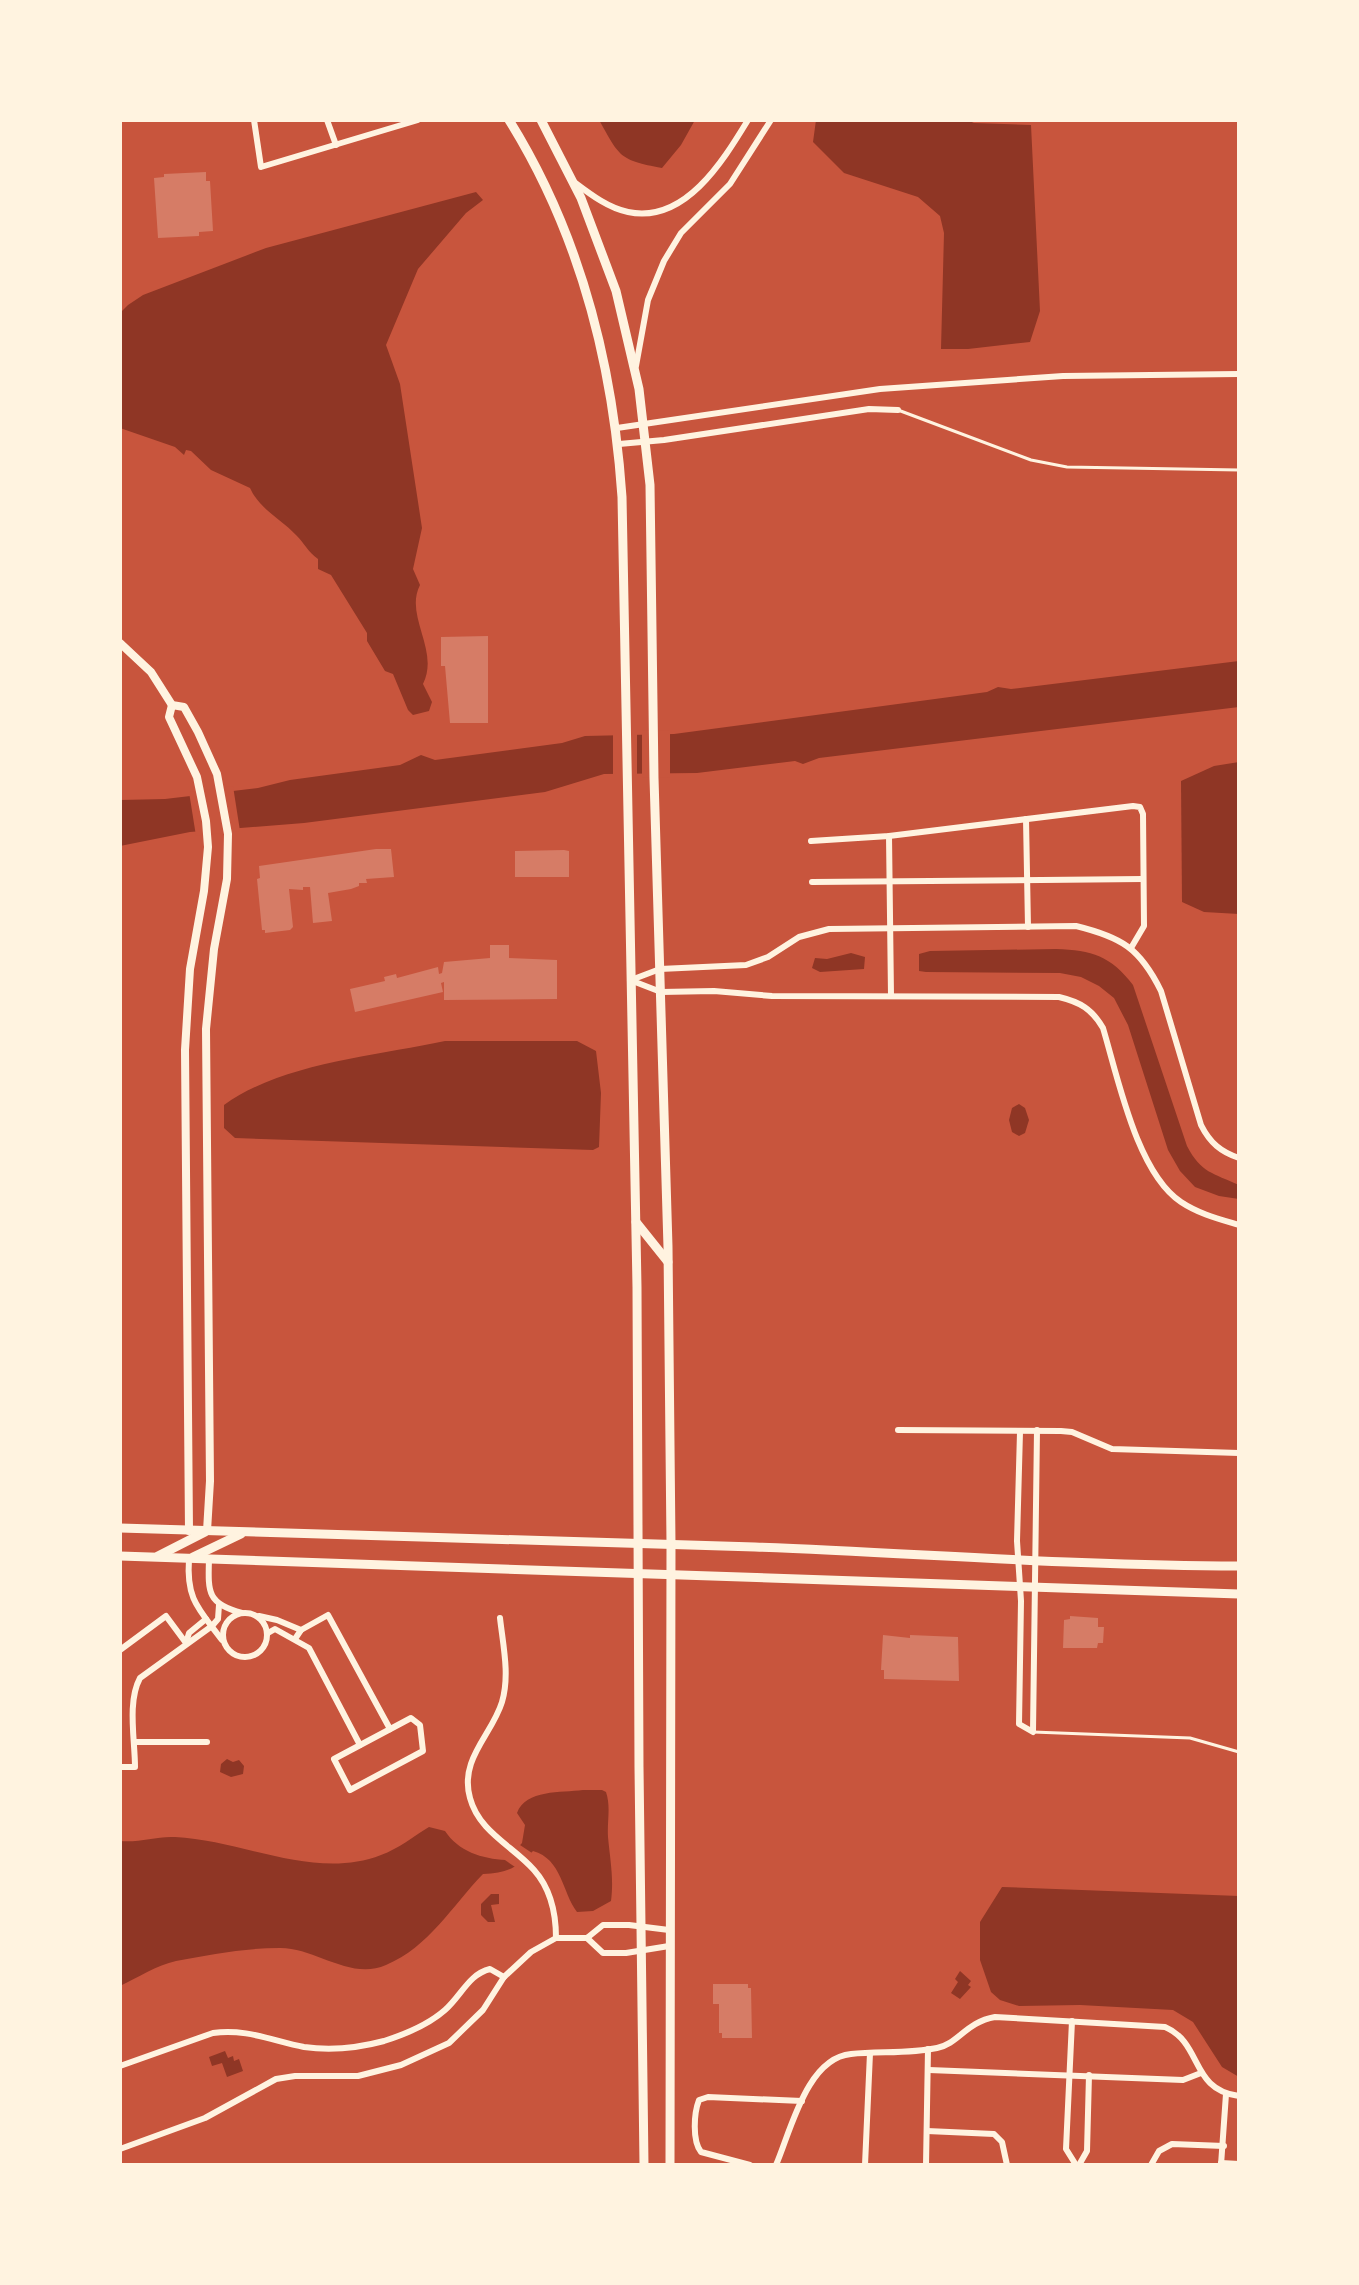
<svg xmlns="http://www.w3.org/2000/svg" width="1359" height="2285" font-family="'Source Sans 3',sans-serif">
  <style>
    .water { fill: #8f3625 }
    .pier { fill: #c8553d }
    .building { fill: #d67c66 }
    .lines { fill: none; stroke-linecap: round; stroke-linejoin: round }
    .service { stroke: #fff3e0; stroke-width: 3 }
    .minor { stroke: #fff3e0; stroke-width: 6 }
    .tertiary { stroke: #fff3e0; stroke-width: 8 }
    .secondary { stroke: #fff3e0; stroke-width: 9 }
  </style>
  <rect width="100%" height="100%" fill="#c8553d"/>
  <g class="water">
    <path d="M599 120H695L681 145 662 168C619 160 620 157 599 120Z"/>
    <polygon points="816,120 967,120 974,123 1031,125 1040,311 1030,342 968,349 941,349 944,233 940,216 918,197 844,173 813,142"/>
    <path d="M476 192 483 200 466 213 418 269 386 345 400 384 422 528 413 569 420 585C404 616 440 650 423 684L432 702 429 711 413 715 408 710 393 674 385 671 367 641V633L331 575 318 569V559C308 552 305 544 296 535 280 518 260 510 250 488L211 470 191 451 186 450 184 455 175 447 120 428V313L128 305 143 295 266 248Z"/>
    <polygon points="1239,661 1239,707 819,758 803,764 795,761 697,773 604,774 545,792 304,823 190,832 120,846 120,800 165,799 258,788 290,780 400,765 421,755 435,760 562,743 585,736 674,734 987,692 998,687 1011,689"/>
    <polygon points="1239,762 1239,914 1204,912 1182,902 1181,781 1214,766"/>
    <path d="M1056 949C1092 950 1111 956 1133 985L1187 1146C1201 1173 1213 1173 1239 1185V1199L1219 1196 1195 1187 1180 1171 1168 1150 1128 1025 1114 998 1099 986 1081 977 1060 973 926 972 919 971V954L930 951Z"/>
    <polygon points="851,953 865,957 864,969 820,972 812,968 815,958 827,959"/>
    <path d="M445 1041H577L596 1051 601 1093 599 1147 593 1150 235 1138 224 1128V1105C282 1063 375 1056 445 1041Z"/>
    <polygon points="1019,1104 1025,1108 1029,1120 1025,1133 1019,1136 1012,1132 1009,1120 1012,1108"/>
    <polygon points="227,1759 233,1762 239,1760 244,1766 243,1774 231,1777 220,1772 221,1764"/>
    <path d="M583 1790H602L606 1792C611 1807 607 1821 608 1837 610 1859 614 1878 611 1901L593 1911 577 1912C562 1892 562 1859 533 1851 517 1868 507 1873 483 1874 452 1906 429 1947 386 1965 350 1981 315 1947 279 1948 245 1948 209 1955 176 1961 157 1965 137 1978 120 1986V1841C139 1843 156 1836 175 1837 242 1840 315 1881 381 1855 398 1849 414 1836 429 1827L445 1831C458 1851 482 1859 506 1860L522 1843 525 1825 517 1813C526 1789 561 1793 583 1790Z"/>
    <polygon points="1002,1887 1239,1896 1239,2077 1222,2067 1193,2022 1173,2010 1080,2005 1019,2006 1000,2000 991,1992 980,1960 980,1922"/>
    <polygon points="491,1894 499,1894 499,1904 491,1905 495,1922 488,1922 481,1915 481,1904"/>
    <polygon points="960,1971 971,1981 968,1985 971,1987 960,1999 951,1993 958,1982 955,1979"/>
    <polygon points="225,2051 228,2058 233,2056 234,2061 239,2059 243,2071 227,2077 222,2063 212,2066 209,2057"/>
  </g>
  <g class="pier">
    <polygon points="670,730 670,777 642,778 642,731"/>
    <rect x="613" y="731" width="24" height="47"/>
    <polygon points="233,786 240,831 196,836 189,792"/>
    <polygon points="517,1843 532,1853 518,1869 502,1858"/>
  </g>
  <g class="building">
    <polygon points="206,172 206,181 210,181 213,231 199,232 199,236 158,238 154,178 164,177 164,174"/>
    <polygon points="488,636 488,723 450,723 445,666 441,666 441,637"/>
    <polygon points="376,849 391,849 394,877 366,879 367,883 359,883 359,886 351,889 328,893 332,921 313,923 310,887 303,887 303,890 289,889 293,927 290,930 265,933 265,930 262,930 257,879 260,878 259,866"/>
    <polygon points="564,850 569,851 569,877 515,877 515,851"/>
    <polygon points="490,945 509,945 509,958 557,960 557,999 444,1000 444,982 441,983 443,992 355,1012 350,989 385,981 384,977 396,974 397,978 438,967 439,974 442,973 444,962 490,958"/>
    <polygon points="1070,1616 1098,1618 1098,1627 1104,1627 1103,1643 1098,1643 1097,1648 1063,1648 1064,1620 1070,1619"/>
    <polygon points="883,1635 910,1638 910,1635 958,1637 959,1681 884,1679 884,1670 881,1670"/>
    <polygon points="713,1984 748,1984 748,1988 751,1988 752,2038 722,2038 722,2033 719,2033 719,2004 713,2004"/>
  </g>
  <g class="lines">
    <g class="service">
      <polyline points="898,410 1031,460 1067,467 1239,470"/>
      <polyline points="1033,1732 1190,1738 1239,1752"/>
    </g>
    <g class="minor">
      <polyline points="254,120 261,167 418,120"/>
      <polyline points="327,120 336,145"/>
      <path d="M574 182C590 194 608 208 628 212 685 224 723 161 748 120"/>
      <polyline points="636,366 648,300 664,261 681,233 730,184 771,120"/>
      <polyline points="617,428 880,389 1063,376 1239,374"/>
      <polyline points="619,444 664,440 869,409 898,410"/>
      <polyline points="1026,819 1028,927"/>
      <polyline points="889,836 891,996"/>
      <polyline points="811,841 889,836 1133,806 1140,807 1143,814 1144,926 1131,948"/>
      <polyline points="812,882 1143,879"/>
      <path d="M630 980 661 992 714 991 772 996 1059 997C1080 1002 1092 1009 1103 1028 1118 1078 1137 1173 1181 1202 1199 1214 1219 1219 1239 1225"/>
      <path d="M631 980 660 969 746 965 768 957 799 937 829 929 1076 926C1121 937 1140 948 1161 991L1201 1125C1210 1143 1221 1152 1239 1158"/>
      <polyline points="898,1430 1061,1431 1072,1432 1112,1449 1239,1453"/>
      <polyline points="1020,1432 1017,1541 1021,1601 1019,1724 1033,1732 1037,1430"/>
      <path d="M189 1559C186 1600 199 1609 222 1640"/>
      <path d="M209 1559C208 1592 207 1604 242 1613"/>
      <circle cx="245" cy="1635" r="22"/>
      <polyline points="259,1616 277,1620 301,1630"/>
      <path d="M500 1618C503 1645 510 1675 502 1702 492 1735 459 1759 470 1798 479 1832 513 1846 534 1870 551 1889 556 1914 556 1938"/>
      <polyline points="268,1633 275,1629 309,1648 360,1745"/>
      <polyline points="295,1639 301,1630 328,1615 390,1729"/>
      <polyline points="186,1643 189,1633 206,1619"/>
      <polyline points="120,1650 166,1616 186,1643"/>
      <polygon points="411,1718 420,1725 423,1751 350,1790 334,1759"/>
      <polyline points="135,1742 207,1742"/>
      <path d="M120 1767H135C135 1740 127 1702 140 1678L212 1626 218 1619 219 1605"/>
      <polyline points="587,1938 603,1953 626,1953 669,1946"/>
      <polyline points="1072,2021 1066,2149 1076,2165"/>
      <path d="M120 2066 213 2033C245 2028 273 2041 304 2047 332 2051 358 2048 384 2041 406 2034 428 2025 445 2010 461 1996 469 1974 490 1969L504 1977 531 1952 556 1938H587L603 1925H629L669 1930"/>
      <polyline points="929,2070 1183,2080 1201,2073"/>
      <polyline points="927,2131 994,2134 1002,2142 1007,2165"/>
      <polyline points="120,2149 205,2118 276,2079 295,2076 358,2076 401,2065 449,2043 483,2010 504,1977"/>
      <polyline points="1221,2163 1239,2164"/>
      <path d="M750 2165 701 2152C692 2140 694 2113 699 2100L708 2097 802 2101"/>
      <path d="M776 2165C791 2130 807 2058 851 2054 879 2051 909 2054 937 2048 958 2044 966 2022 995 2017L1165 2027C1203 2043 1190 2090 1239 2096"/>
      <polyline points="865,2165 870,2053"/>
      <polyline points="926,2165 928,2049"/>
      <polyline points="1079,2165 1087,2151 1089,2075"/>
      <polyline points="1151,2165 1159,2151 1172,2144 1224,2146"/>
      <polyline points="1221,2165 1226,2094"/>
    </g>
    <g class="tertiary">
      <polyline points="120,643 151,672 172,705 184,707 198,732 217,774 228,834 227,879 214,949 206,1029 210,1481 207,1531"/>
      <polyline points="172,705 169,717 197,777 206,821 208,847 204,891 190,969 185,1050 189,1531"/>
    </g>
    <g class="secondary">
      <path d="M509 120C580 234 613 365 622 497L637 1287 639 1767 644 2165"/>
      <polyline points="541,120 581,198 616,291 639,389 650,485 654,778 668,1247 671,1544 670,2165"/>
      <polyline points="636,1222 668,1262"/>
      <path d="M120 1528C332 1536 543 1539 755 1547 916 1553 1078 1566 1239 1566"/>
      <polyline points="120,1556 1239,1594"/>
      <polyline points="158,1556 205,1532"/>
      <polyline points="193,1557 241,1534"/>
    </g>
  </g>
  <rect width="1359" height="2285" fill="none" stroke="#fff3e0" stroke-width="244"/>
</svg>
